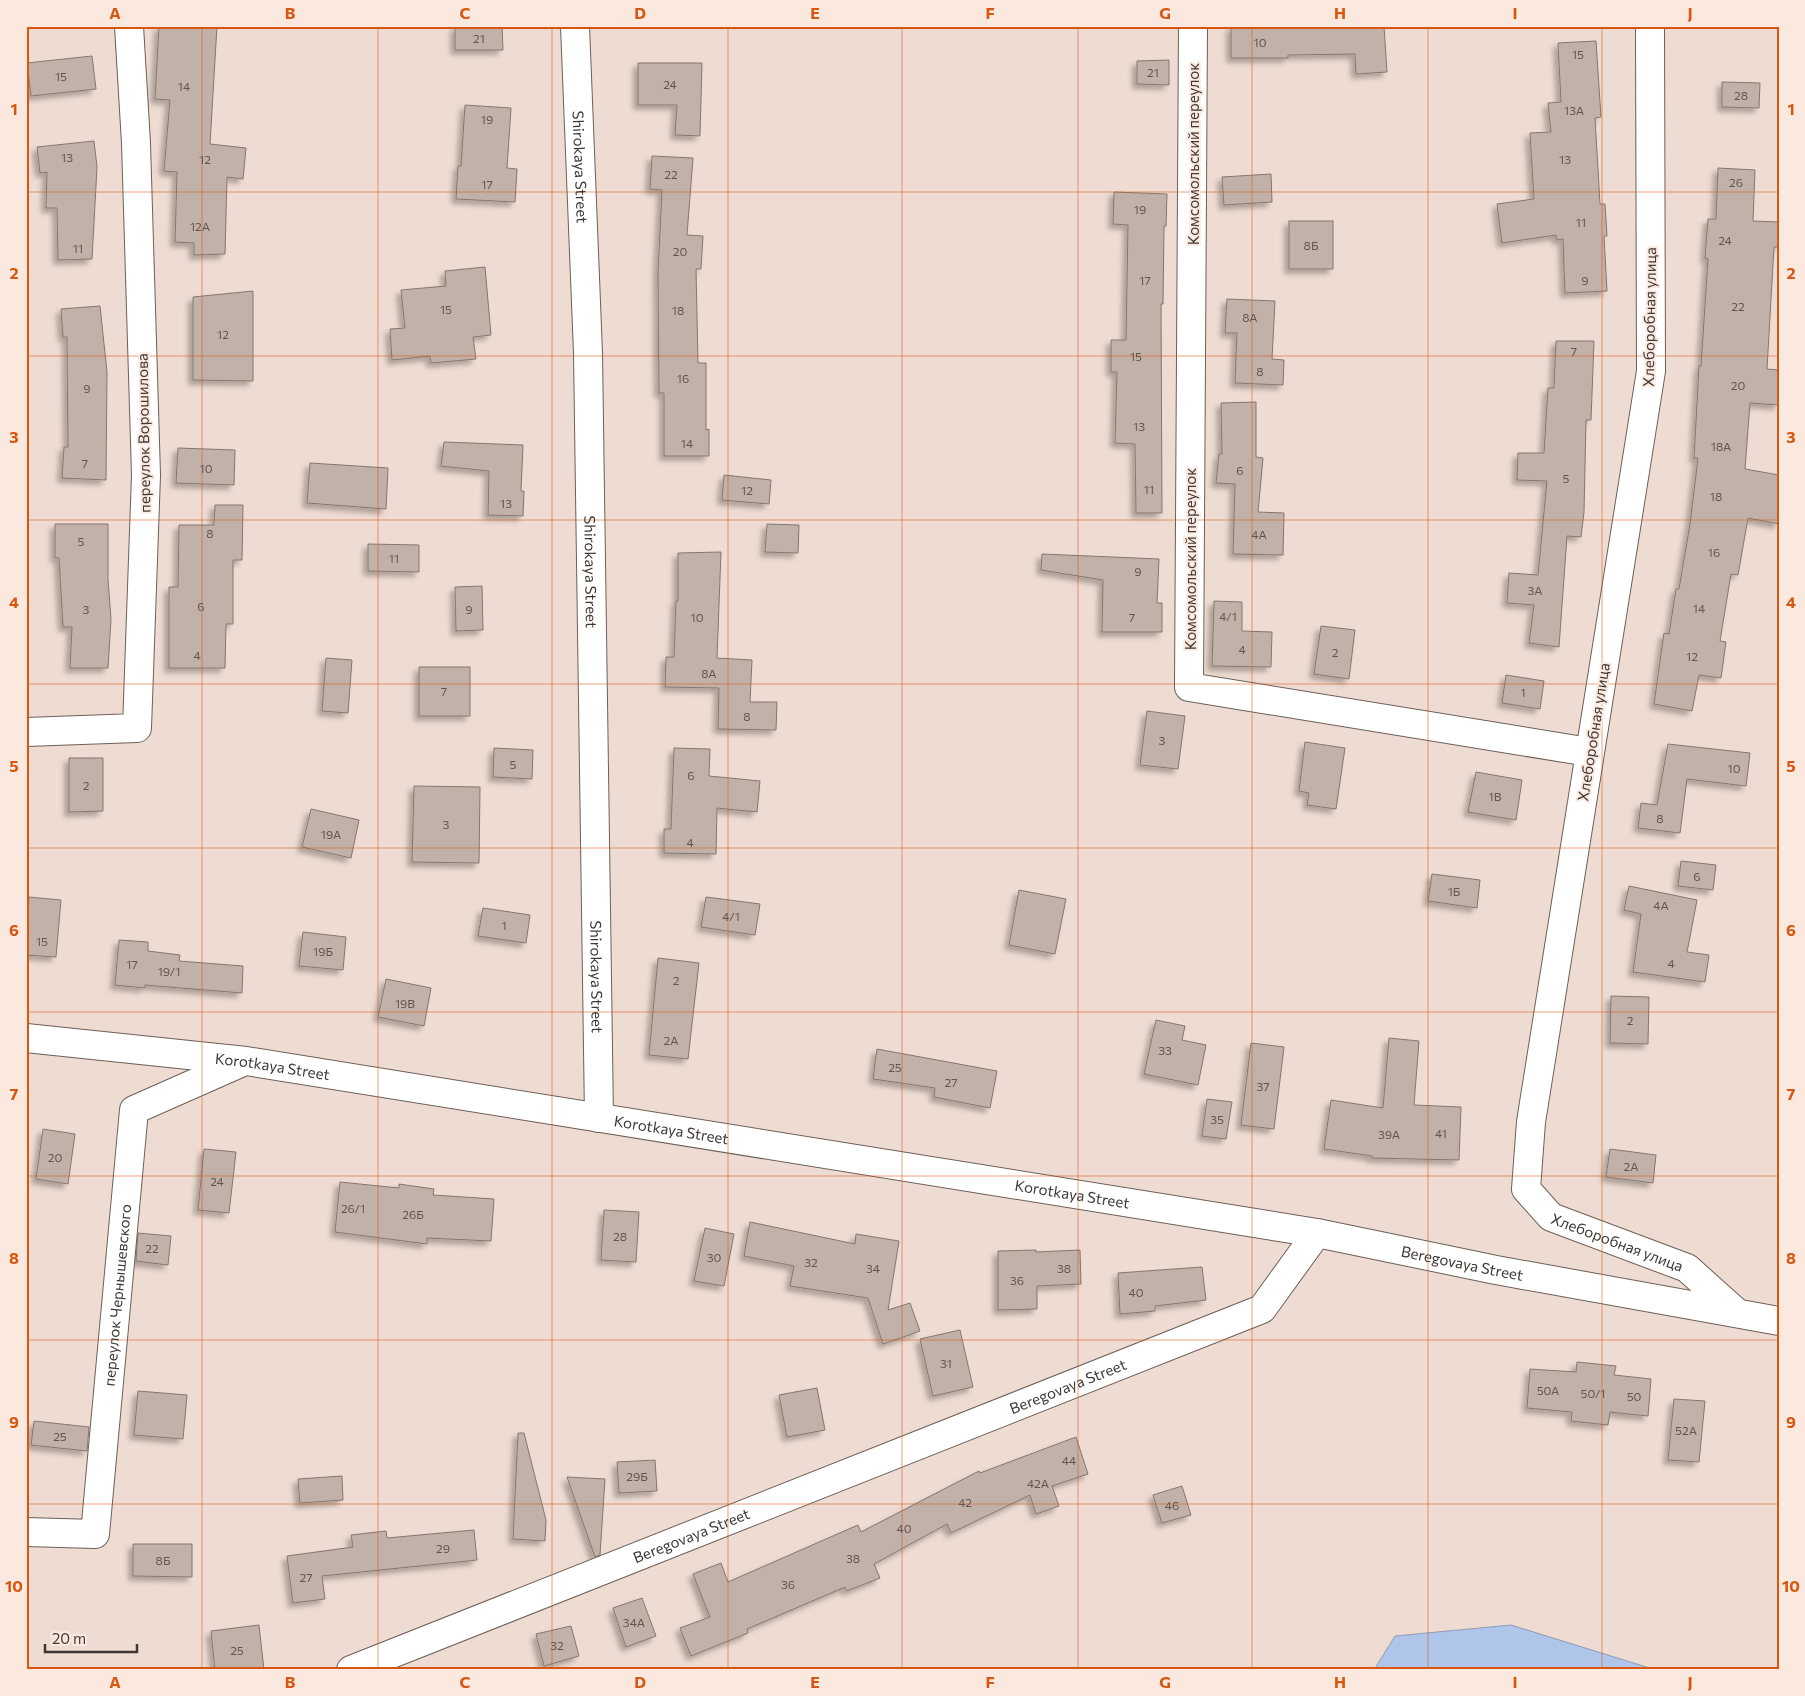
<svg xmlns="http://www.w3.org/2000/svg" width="1805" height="1696" font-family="Commissioner,sans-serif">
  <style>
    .water { fill: #b0c5ea; stroke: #8e9bb3 }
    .building { fill: #c2b1a8; stroke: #86766d; filter: url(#shadow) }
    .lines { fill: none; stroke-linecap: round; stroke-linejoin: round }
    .street-casing { stroke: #6e5f57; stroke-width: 30 }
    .street { stroke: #fff; stroke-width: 28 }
    .grid { fill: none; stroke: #d75610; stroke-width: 1; stroke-opacity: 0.55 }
    .labels { text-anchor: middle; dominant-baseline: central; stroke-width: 4; stroke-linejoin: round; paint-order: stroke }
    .number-label { font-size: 12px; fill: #605651 }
    .street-label { font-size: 15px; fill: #3f3834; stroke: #fbe9e0 }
    .neatline { fill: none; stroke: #d75610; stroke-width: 2 }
    .grid-label { font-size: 16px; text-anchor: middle; font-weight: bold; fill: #d75610 }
  </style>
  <defs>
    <filter id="shadow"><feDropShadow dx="-4.5" dy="4.5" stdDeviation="2.5" flood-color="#0004"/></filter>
  </defs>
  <rect width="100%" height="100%" fill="#eedcd2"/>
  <polygon class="water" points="1511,1625 1656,1670 1374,1670 1395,1636"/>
  <g class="building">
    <polygon points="159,26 217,26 210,144 246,148 243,179 227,177 225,254 194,255 194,243 175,242 177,172 164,171 170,100 155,99"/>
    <polygon points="455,26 502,26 503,50 455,50"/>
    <polygon points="1231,26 1384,26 1387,72 1356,74 1355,54 1288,55 1288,58 1231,58"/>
    <polygon points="1596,41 1601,117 1595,118 1600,204 1605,204 1607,236 1604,236 1607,291 1565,293 1563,239 1557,240 1556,235 1502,243 1497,204 1534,199 1530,133 1551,132 1548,103 1561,102 1558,43"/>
    <polygon points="92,56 96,89 31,96 27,63"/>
    <polygon points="1169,60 1169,85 1137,84 1137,61"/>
    <polygon points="638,63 702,63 700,136 675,135 677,105 638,105"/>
    <polygon points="1722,82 1760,83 1759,108 1722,107"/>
    <polygon points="465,105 511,108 507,168 517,169 515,202 456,199 458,166 461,166"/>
    <polygon points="94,141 97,167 92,259 58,260 57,208 46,208 47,172 40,173 37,147"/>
    <polygon points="652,156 693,158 687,235 703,236 701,269 696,269 698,363 706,363 706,430 709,429 709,456 664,456 664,393 659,393 658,273 662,190 650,189"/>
    <polygon points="1718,168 1755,170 1753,221 1779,222 1779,247 1774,247 1767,369 1779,370 1779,405 1750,403 1745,469 1779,475 1779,524 1748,518 1738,575 1731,574 1720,641 1726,642 1721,678 1699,675 1692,711 1654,704 1664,633 1669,634 1676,589 1679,589 1690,524 1698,458 1694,458 1699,366 1701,366 1708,259 1705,258 1708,219 1716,219"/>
    <polygon points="1271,174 1272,202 1224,205 1222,177"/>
    <polygon points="1114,192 1167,194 1166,226 1164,226 1163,304 1161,304 1162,513 1136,513 1135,444 1115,443 1117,372 1111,372 1111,340 1126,340 1128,225 1113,224"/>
    <rect x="1289" y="221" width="44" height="48"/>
    <polygon points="485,267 491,335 473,337 476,359 431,363 430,356 392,360 390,329 405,328 401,290 446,286 445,271"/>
    <polygon points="253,291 253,381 193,380 193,297"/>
    <polygon points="1227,299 1275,301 1272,359 1284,360 1283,385 1235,383 1237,333 1225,333"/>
    <polygon points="100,306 107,372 106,480 62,478 64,447 68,447 67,337 63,337 61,309"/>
    <polygon points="1556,341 1594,341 1591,420 1586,420 1584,512 1581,537 1567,536 1559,647 1529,643 1534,605 1507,603 1509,573 1538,575 1547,481 1517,480 1518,453 1544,453 1548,388 1554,388"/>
    <polygon points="1256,402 1256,457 1263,458 1258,512 1284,513 1283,555 1233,554 1235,484 1216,483 1219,454 1222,454 1221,403"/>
    <polygon points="444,442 523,445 521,491 524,491 523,516 488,515 489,471 441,466"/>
    <polygon points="178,448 235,450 234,485 176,483"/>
    <polygon points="310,463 388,468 386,509 307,503"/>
    <polygon points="724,475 771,480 769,504 722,500"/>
    <polygon points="215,505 243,505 242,560 233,560 233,624 226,624 225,668 169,668 169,587 178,587 179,525 214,525"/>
    <polygon points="55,524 108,524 108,579 111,619 108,668 70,668 72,627 63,627 59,558 55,558"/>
    <polygon points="767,524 799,525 798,553 765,552"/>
    <polygon points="368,544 419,545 419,572 368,571"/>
    <polygon points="721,552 717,658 752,660 750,702 777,702 776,730 718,729 719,688 665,687 666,657 674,657 676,601 678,601 678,553"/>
    <polygon points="1042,554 1159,559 1157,603 1162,603 1162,632 1102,632 1103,580 1041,570"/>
    <polygon points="482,586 483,630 456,631 455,587"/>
    <polygon points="1214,601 1242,602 1242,631 1272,632 1271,667 1212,666"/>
    <polygon points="1321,626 1355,630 1349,679 1314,674"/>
    <polygon points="326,658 352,660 348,713 322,711"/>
    <rect x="419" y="667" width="51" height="49"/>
    <polygon points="1506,675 1544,681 1540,709 1502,703"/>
    <polygon points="1147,711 1185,716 1178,769 1140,765"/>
    <polygon points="1305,742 1345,748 1336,809 1307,805 1309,793 1299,791"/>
    <polygon points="1668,744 1750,753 1746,786 1687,779 1680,833 1638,828 1641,803 1657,805"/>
    <polygon points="494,748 533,750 532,779 493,777"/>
    <polygon points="674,748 710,749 709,776 760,781 757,812 717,808 716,854 664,853 664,829 671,829"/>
    <polygon points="69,758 103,758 103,811 69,812"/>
    <polygon points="1476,772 1522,780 1516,820 1468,812"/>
    <polygon points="414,786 480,787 479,863 412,862"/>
    <polygon points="311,809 359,820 351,858 302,847"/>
    <polygon points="1681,861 1716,865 1713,890 1678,886"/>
    <polygon points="1432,874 1480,880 1477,908 1428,901"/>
    <polygon points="1629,886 1697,900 1687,952 1709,955 1705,982 1633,972 1641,914 1624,910"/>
    <polygon points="1019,890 1066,899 1055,954 1009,945"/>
    <polygon points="29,897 61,900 56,957 26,955"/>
    <polygon points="706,897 760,904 755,935 701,927"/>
    <polygon points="483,908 530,915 526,943 478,936"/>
    <polygon points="303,932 346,937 343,970 299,966"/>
    <polygon points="119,940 148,942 148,951 180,955 179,961 243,966 242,993 145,985 145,988 115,985"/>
    <polygon points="658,958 699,963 688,1059 649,1055"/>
    <polygon points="386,979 431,988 424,1026 378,1017"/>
    <polygon points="1611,996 1649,997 1648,1044 1610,1043"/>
    <polygon points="1156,1020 1185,1026 1182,1040 1206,1045 1198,1085 1144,1074"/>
    <polygon points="1389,1038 1419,1041 1414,1105 1461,1107 1459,1160 1372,1158 1372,1156 1324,1149 1331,1100 1383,1108"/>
    <polygon points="1251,1043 1284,1047 1274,1129 1241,1125"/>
    <polygon points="877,1049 997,1071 990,1108 934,1097 935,1088 873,1079"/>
    <polygon points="1207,1099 1232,1102 1226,1139 1202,1136"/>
    <polygon points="43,1129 75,1134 68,1184 36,1179"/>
    <polygon points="204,1149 236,1152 229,1213 198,1210"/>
    <polygon points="1610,1149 1656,1155 1653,1183 1606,1177"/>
    <polygon points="340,1182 399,1188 399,1184 434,1189 433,1195 494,1199 491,1241 427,1238 427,1244 335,1232"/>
    <polygon points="604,1210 639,1212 636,1262 601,1260"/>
    <polygon points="750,1222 855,1244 856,1234 899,1241 888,1310 910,1303 920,1331 883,1344 868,1298 790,1286 794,1266 744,1256"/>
    <polygon points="705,1228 734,1234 724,1286 694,1281"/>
    <polygon points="138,1233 171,1236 168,1265 136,1261"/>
    <polygon points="1036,1250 1036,1252 1080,1250 1081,1284 1037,1286 1037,1309 998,1310 998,1251"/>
    <polygon points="1202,1267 1206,1300 1155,1306 1155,1311 1120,1314 1118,1273"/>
    <polygon points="960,1330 973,1387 933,1396 920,1339"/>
    <polygon points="1577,1362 1616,1366 1614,1375 1651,1379 1648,1416 1610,1412 1608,1425 1571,1421 1572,1412 1527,1408 1530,1369 1576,1372"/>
    <polygon points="817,1388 825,1430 787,1437 779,1395"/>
    <polygon points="138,1391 187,1395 183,1439 134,1435"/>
    <polygon points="1674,1399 1705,1401 1699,1462 1668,1460"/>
    <polygon points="34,1421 89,1427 87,1451 31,1445"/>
    <polygon points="518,1433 524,1433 546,1520 545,1541 513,1539"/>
    <polygon points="1076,1437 1088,1474 1052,1486 1059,1506 1036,1514 1030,1495 951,1533 947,1524 874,1564 880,1578 847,1591 845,1587 747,1629 748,1633 691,1656 680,1628 710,1617 693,1574 721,1563 728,1582 858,1525 861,1532 979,1471 980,1473"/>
    <polygon points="655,1460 657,1491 619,1493 617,1462"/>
    <polygon points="342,1476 343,1500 300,1503 298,1479"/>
    <polygon points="567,1477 605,1479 600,1555 595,1557"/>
    <polygon points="1182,1486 1191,1515 1162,1523 1153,1495"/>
    <polygon points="474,1530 477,1560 322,1576 325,1599 293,1603 287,1556 353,1547 351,1535 386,1531 387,1538"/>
    <polygon points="133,1544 192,1544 192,1577 133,1576"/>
    <polygon points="642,1598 656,1636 626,1647 613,1608"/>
    <polygon points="259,1625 264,1670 215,1670 211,1631"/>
    <polygon points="571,1626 579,1656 544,1666 536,1634"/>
  </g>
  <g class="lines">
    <defs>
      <g id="street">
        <path id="s1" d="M575 26 588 353 599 1118"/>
        <polyline points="1193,26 1189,687 1589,752"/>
        <path id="s2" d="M1650 26 1651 371 1531 1122 1526 1189 1551 1217 1687 1268 1736 1312"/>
        <polyline points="26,732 137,728 146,475 136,143 129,26"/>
        <path id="s3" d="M26 1038 246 1061 1317 1233"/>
        <path id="s4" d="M26 1532 95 1534 134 1110 245 1061"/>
        <path id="s5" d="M351 1670 1262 1309 1317 1233 1496 1270 1779 1321"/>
      </g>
    </defs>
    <use href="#street" class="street-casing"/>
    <use href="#street" class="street"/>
  </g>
  <path class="grid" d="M202 26V1670M378 26V1670M552 26V1670M728 26V1670M902 26V1670M1078 26V1670M1252 26V1670M1428 26V1670M1602 26V1670M26 192H1779M26 356H1779M26 520H1779M26 684H1779M26 848H1779M26 1012H1779M26 1176H1779M26 1340H1779M26 1504H1779"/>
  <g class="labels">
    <g class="number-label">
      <text x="479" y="38">21</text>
      <text x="1260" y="42">10</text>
      <text x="1578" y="54">15</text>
      <text x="1153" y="72">21</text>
      <text x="61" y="76">15</text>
      <text x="670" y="84">24</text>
      <text x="184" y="86">14</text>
      <text x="1741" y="95">28</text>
      <text x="1574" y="110">13А</text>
      <text x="487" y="119">19</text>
      <text x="67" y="157">13</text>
      <text x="205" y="159">12</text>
      <text x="1565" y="159">13</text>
      <text x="671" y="174">22</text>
      <text x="1736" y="182">26</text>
      <text x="487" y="184">17</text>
      <text x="1140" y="209">19</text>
      <text x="1581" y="222">11</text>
      <text x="200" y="226">12А</text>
      <text x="1725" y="240">24</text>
      <text x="1311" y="245">8Б</text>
      <text x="78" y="248">11</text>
      <text x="680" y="251">20</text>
      <text x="1145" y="280">17</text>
      <text x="1585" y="280">9</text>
      <text x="1738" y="306">22</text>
      <text x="446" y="309">15</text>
      <text x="678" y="310">18</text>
      <text x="1250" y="317">8А</text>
      <text x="223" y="334">12</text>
      <text x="1574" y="351">7</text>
      <text x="1136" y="356">15</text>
      <text x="1260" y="371">8</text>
      <text x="683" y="378">16</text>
      <text x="1738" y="385">20</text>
      <text x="87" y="388">9</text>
      <text x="1139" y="426">13</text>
      <text x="687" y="443">14</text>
      <text x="1721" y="446">18А</text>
      <text x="85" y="463">7</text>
      <text x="206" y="468">10</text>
      <text x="1240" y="470">6</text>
      <text x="1566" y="478">5</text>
      <text x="1149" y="489">11</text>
      <text x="747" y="490">12</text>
      <text x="1716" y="496">18</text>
      <text x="506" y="503">13</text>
      <text x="210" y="533">8</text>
      <text x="1259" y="534">4А</text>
      <text x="81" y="541">5</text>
      <text x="1714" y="552">16</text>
      <text x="394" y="558">11</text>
      <text x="1138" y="571">9</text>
      <text x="1535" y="590">3А</text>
      <text x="201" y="606">6</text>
      <text x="1699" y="608">14</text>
      <text x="86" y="609">3</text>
      <text x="469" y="609">9</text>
      <text x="1228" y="616">4/1</text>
      <text x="697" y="617">10</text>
      <text x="1132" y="617">7</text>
      <text x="1242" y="649">4</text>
      <text x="1335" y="652">2</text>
      <text x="197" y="655">4</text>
      <text x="1692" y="656">12</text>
      <text x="709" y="673">8А</text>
      <text x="444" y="691">7</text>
      <text x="1523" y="692">1</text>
      <text x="747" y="716">8</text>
      <text x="1162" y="740">3</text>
      <text x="513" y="764">5</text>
      <text x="1734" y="768">10</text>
      <text x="691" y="775">6</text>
      <text x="86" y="785">2</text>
      <text x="1495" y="796">1В</text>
      <text x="1660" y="818">8</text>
      <text x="446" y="824">3</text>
      <text x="331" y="834">19А</text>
      <text x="690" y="842">4</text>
      <text x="1697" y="876">6</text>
      <text x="1454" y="891">1Б</text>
      <text x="1661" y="905">4А</text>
      <text x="731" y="916">4/1</text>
      <text x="504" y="925">1</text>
      <text x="42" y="941">15</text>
      <text x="323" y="951">19Б</text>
      <text x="1671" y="963">4</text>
      <text x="132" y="964">17</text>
      <text x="169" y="971">19/1</text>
      <text x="676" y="980">2</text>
      <text x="405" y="1003">19В</text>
      <text x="1630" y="1020">2</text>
      <text x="671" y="1040">2А</text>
      <text x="1165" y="1050">33</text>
      <text x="895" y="1067">25</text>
      <text x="951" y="1082">27</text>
      <text x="1263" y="1086">37</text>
      <text x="1217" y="1119">35</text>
      <text x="1441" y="1133">41</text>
      <text x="1389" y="1134">39А</text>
      <text x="55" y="1157">20</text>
      <text x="1631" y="1166">2А</text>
      <text x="217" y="1181">24</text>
      <text x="353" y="1208">26/1</text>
      <text x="413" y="1214">26Б</text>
      <text x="620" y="1236">28</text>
      <text x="152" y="1248">22</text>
      <text x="714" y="1257">30</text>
      <text x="811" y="1262">32</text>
      <text x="873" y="1268">34</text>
      <text x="1064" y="1268">38</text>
      <text x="1017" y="1280">36</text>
      <text x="1136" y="1292">40</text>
      <text x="946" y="1363">31</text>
      <text x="1548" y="1390">50А</text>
      <text x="1593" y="1393">50/1</text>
      <text x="1634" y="1396">50</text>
      <text x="1686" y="1430">52А</text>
      <text x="60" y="1436">25</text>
      <text x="1069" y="1460">44</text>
      <text x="637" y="1476">29Б</text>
      <text x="1038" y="1483">42А</text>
      <text x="965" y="1502">42</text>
      <text x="1172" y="1505">46</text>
      <text x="904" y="1528">40</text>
      <text x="443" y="1548">29</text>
      <text x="853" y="1558">38</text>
      <text x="163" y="1560">8Б</text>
      <text x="306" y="1577">27</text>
      <text x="788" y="1584">36</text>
      <text x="634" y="1622">34А</text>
      <text x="557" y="1645">32</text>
      <text x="237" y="1650">25</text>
    </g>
    <g class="street-label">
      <text transform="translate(1193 154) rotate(-90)">Комсомольский переулок</text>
      <text stroke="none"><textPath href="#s1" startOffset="141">Shirokaya Street</textPath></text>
      <text transform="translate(1649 317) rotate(-89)">Хлеборобная улица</text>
      <text transform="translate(143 433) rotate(-91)">переулок Ворошилова</text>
      <text transform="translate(1190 559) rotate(-90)">Комсомольский переулок</text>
      <text stroke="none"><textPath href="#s1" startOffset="546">Shirokaya Street</textPath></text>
      <text transform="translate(1593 732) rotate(-81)">Хлеборобная улица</text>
      <text stroke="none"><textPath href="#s1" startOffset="951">Shirokaya Street</textPath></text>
      <text stroke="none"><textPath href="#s3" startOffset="248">Korotkaya Street</textPath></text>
      <text stroke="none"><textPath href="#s3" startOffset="652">Korotkaya Street</textPath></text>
      <text stroke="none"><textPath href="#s3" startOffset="1058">Korotkaya Street</textPath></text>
      <text stroke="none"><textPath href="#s2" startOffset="1281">Хлеборобная улица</textPath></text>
      <text stroke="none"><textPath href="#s5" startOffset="1222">Beregovaya Street</textPath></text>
      <text stroke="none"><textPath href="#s4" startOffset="309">переулок Чернышевского</textPath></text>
      <text stroke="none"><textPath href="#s5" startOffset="771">Beregovaya Street</textPath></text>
      <text stroke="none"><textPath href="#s5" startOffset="366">Beregovaya Street</textPath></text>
    </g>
  </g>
  <rect width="1805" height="1696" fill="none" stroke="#fbe9e0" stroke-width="55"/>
  <path d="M45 1644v8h92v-8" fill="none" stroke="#3f3834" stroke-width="2.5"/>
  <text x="52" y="1644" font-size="15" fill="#3f3834" stroke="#fbe9e0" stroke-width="4" paint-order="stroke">20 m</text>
  <rect x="28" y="28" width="1750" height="1640" class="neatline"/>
  <g class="grid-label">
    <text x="115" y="19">A</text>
    <text x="290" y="19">B</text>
    <text x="465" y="19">C</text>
    <text x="640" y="19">D</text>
    <text x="815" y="19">E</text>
    <text x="990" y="19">F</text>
    <text x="1165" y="19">G</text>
    <text x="1340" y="19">H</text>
    <text x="1515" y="19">I</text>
    <text x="1690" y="19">J</text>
    <text x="14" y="115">1</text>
    <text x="1791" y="115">1</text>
    <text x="14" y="279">2</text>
    <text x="1791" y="279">2</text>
    <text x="14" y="443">3</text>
    <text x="1791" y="443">3</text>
    <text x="14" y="608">4</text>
    <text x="1791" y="608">4</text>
    <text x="14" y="772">5</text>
    <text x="1791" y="772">5</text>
    <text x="14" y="936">6</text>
    <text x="1791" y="936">6</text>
    <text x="14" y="1100">7</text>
    <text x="1791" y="1100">7</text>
    <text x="14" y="1264">8</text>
    <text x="1791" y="1264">8</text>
    <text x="14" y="1428">9</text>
    <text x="1791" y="1428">9</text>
    <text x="14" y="1592">10</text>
    <text x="1791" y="1592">10</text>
    <text x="115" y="1688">A</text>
    <text x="290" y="1688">B</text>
    <text x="465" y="1688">C</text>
    <text x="640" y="1688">D</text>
    <text x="815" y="1688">E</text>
    <text x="990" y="1688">F</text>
    <text x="1165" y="1688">G</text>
    <text x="1340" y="1688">H</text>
    <text x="1515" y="1688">I</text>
    <text x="1690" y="1688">J</text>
  </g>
</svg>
